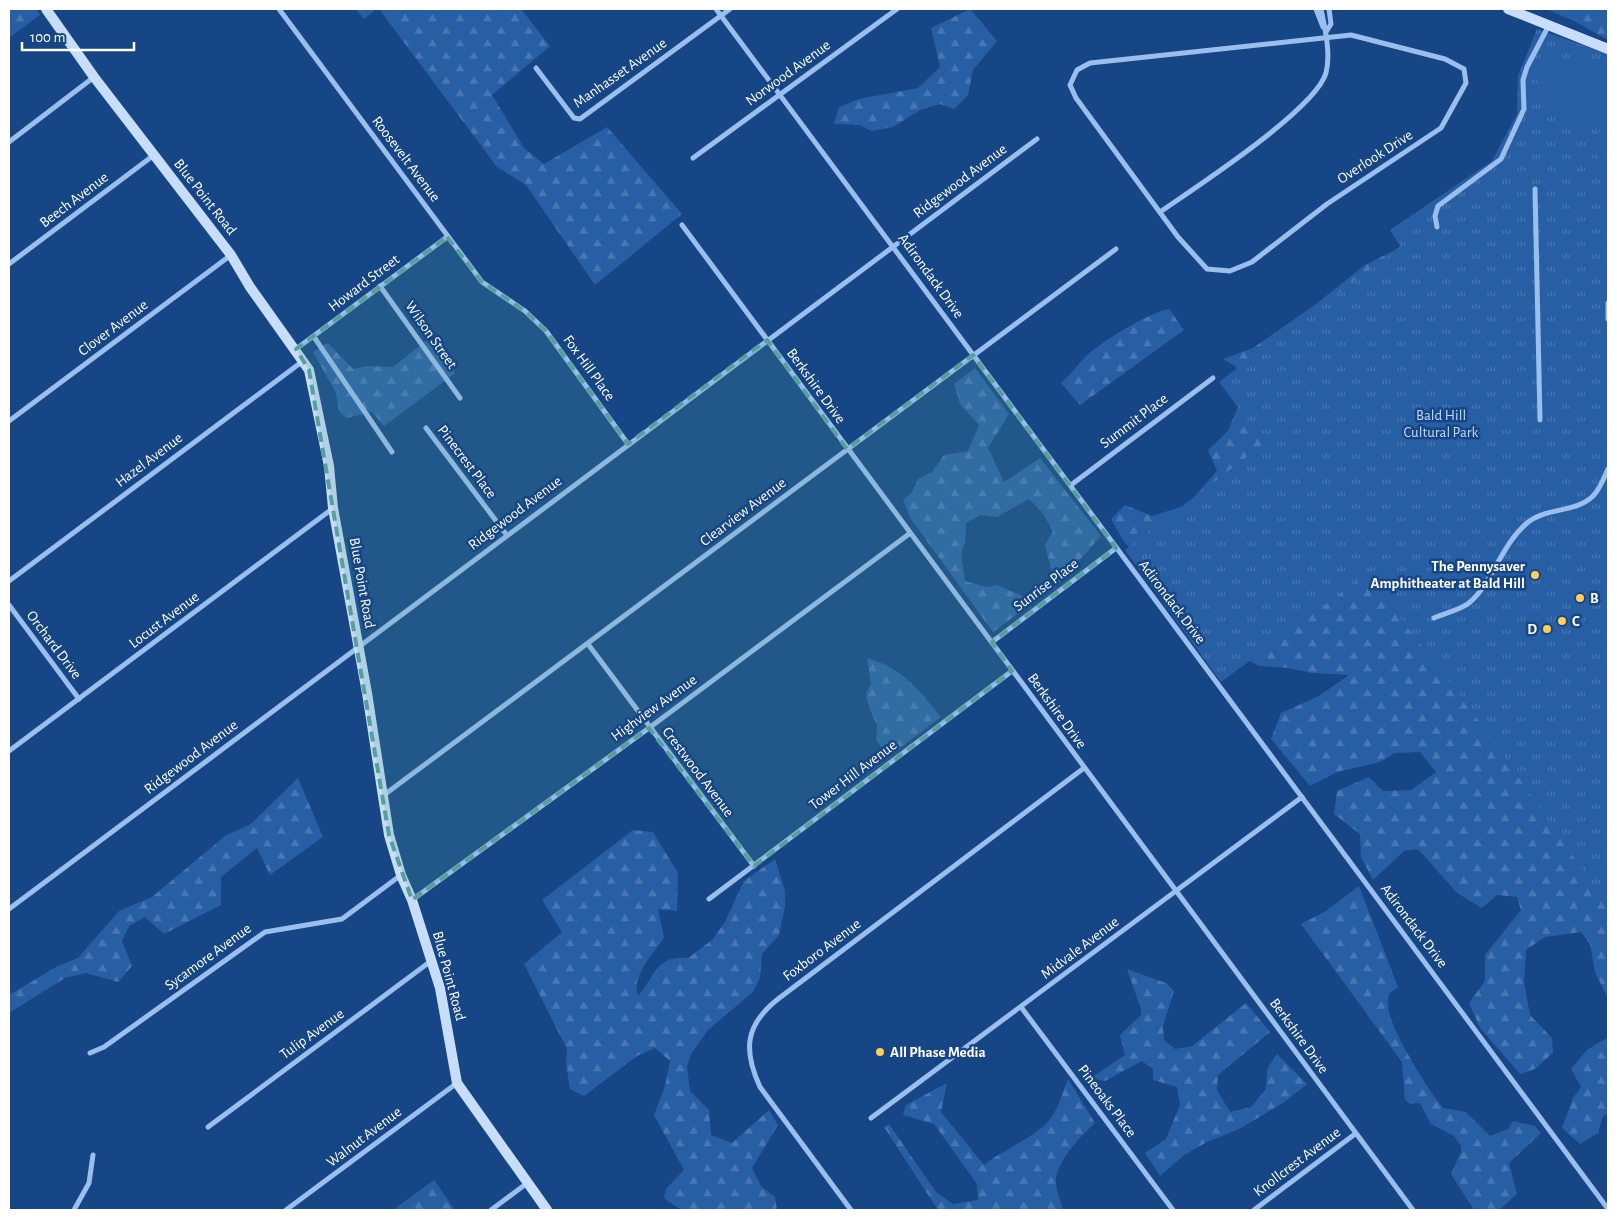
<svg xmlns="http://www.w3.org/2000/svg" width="1617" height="1219" font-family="'Alegreya Sans',sans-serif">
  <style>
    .forest { fill: url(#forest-firs) }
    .park { fill: url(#park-tufts) }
    .pitch { fill: #285fa4 }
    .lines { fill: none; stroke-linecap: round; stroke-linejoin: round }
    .street { stroke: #9abfee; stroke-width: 5 }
    .secondary { stroke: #c7ddfa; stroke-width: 10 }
    .marked { fill: #579f9a; fill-opacity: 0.2; stroke: #579f9a; stroke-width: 4; stroke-dasharray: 10 6; stroke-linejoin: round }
    .poi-dot { fill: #ffcf57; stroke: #164685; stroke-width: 2 }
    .labels { text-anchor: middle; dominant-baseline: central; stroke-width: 5; stroke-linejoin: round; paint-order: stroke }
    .street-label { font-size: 15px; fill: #fff; stroke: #164685 }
    .park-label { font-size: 15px; fill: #c0dafa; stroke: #164685 }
    .poi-label { font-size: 15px; font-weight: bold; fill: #fff; stroke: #164685; text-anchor: start }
  </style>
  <defs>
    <pattern id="forest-firs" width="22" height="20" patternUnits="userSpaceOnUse" patternTransform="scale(1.25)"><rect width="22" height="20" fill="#285fa4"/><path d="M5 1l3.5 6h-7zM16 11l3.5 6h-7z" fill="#4877b2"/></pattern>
    <pattern id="park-tufts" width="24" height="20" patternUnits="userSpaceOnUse" patternTransform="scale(1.25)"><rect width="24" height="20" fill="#285fa4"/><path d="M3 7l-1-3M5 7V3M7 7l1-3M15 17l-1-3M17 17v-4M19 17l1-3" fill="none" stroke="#4877b2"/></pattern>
  </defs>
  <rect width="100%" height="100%" fill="#164685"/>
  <g class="forest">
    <polygon points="9,9 36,9 40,15 9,38"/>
    <polygon points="356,9 376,9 364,19"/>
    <polygon points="379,9 521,9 550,46 492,95 524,148 544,164 607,127 682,214 595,285 526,185 497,167"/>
    <polygon points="970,9 997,41 973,70 968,95 954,109 940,104 920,110 893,127 871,131 860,125 834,124 839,107 859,99 918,88 940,67 931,28"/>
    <polygon points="1546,9 1608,9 1608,40 1574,21"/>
    <polygon points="1411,242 1608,709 1608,999 1595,972 1590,944 1581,932 1545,937 1526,950 1524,982 1530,1015 1552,1038 1553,1053 1535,1069 1520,1074 1480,1028 1469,1003 1485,981 1485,955 1521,910 1517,897 1497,895 1482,908 1457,893 1418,849 1404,851 1373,880 1361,857 1360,834 1334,814 1337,791 1369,777 1383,791 1411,790 1436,772 1420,752 1395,753 1380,762 1337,772 1310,786 1271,739 1281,713 1319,696 1349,675 1312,673 1288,668 1260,666 1199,636 1123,540 1111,519 1125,505 1152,516 1187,505 1217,471 1208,450 1228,431 1241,399 1236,367 1223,359 1253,348 1316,304 1365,265"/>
    <path d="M1169 309 1184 330 1080 405 1061 383C1070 375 1077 366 1085 357 1104 340 1144 315 1169 309Z"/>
    <polygon points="431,337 446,355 455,373 384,426 372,412 346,418 339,411 336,393 313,352 328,343 353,369 366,366 393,367"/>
    <polygon points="975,368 1009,414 988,448 1004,482 1040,458 1101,536 1059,583 1051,569 1045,545 1053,531 1042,512 1029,499 997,517 981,515 966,523 965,543 961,554 965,581 986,587 996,585 1035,601 993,632 911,519 903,500 912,492 918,479 932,472 944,455 968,451 979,425 960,404 954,384"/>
    <path d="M867 658C903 668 919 690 941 717L888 757 876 740 877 726 867 701 866 693 871 684Z"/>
    <polygon points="298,778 323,837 270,875 257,848 221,877 221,905 164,934 145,917 129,926 122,941 132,966 118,982 86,973 65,978 9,1013 9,995 58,966 78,958 119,911 152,897 225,836 251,824"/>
    <path d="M633 830 653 832 678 873 677 911 658 909 664 938C653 954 631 976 638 996 656 975 656 955 688 958L712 940 725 922 744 881 775 859 785 891V907L779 935 762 954 760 978 753 992 708 1030 691 1054 687 1067 690 1091 709 1110 711 1135 732 1143 769 1110 778 1125 752 1168 761 1186 775 1197 777 1210H681L664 1198 666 1189 684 1170 654 1115 665 1086 670 1061 655 1048 637 1056 584 1096 570 1089 566 1063 567 1049 524 964 562 932 542 900Z"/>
    <path d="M1359 886 1398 987 1389 994C1389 997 1387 1002 1388 1005 1388 1027 1429 1091 1443 1108L1466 1112 1490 1136 1508 1129 1513 1121 1535 1126 1541 1133 1509 1163 1517 1194 1499 1210H1474L1451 1174 1461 1152V1146L1454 1136 1431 1124 1420 1103 1411 1104 1405 1100 1402 1062 1301 924 1326 911Z"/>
    <polygon points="1127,969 1166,983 1174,991 1163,1026 1164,1040 1175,1049 1192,1046 1246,1003 1270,1032 1218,1075 1217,1090 1230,1112 1251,1107 1266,1089 1267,1069 1277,1054 1307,1084 1283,1103 1239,1129 1207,1142 1184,1155 1160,1176 1145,1153 1166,1139 1180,1105 1177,1087 1153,1080 1153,1069 1142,1061 1105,1081 1091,1078 1125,1055 1120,1035 1141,1015 1141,1009"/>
    <polygon points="1608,1037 1608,1114 1603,1116 1598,1133 1580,1144 1562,1128 1573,1098 1581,1087 1571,1069 1587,1050"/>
    <path d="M1068 1079 1095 1123C1082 1135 1057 1160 1056 1180 1055 1189 1061 1201 1063 1210H938L884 1127 889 1124 936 1192 953 1204 978 1200 977 1184 934 1124 903 1115 906 1105 947 1083 941 1112 984 1165C1002 1150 1038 1136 1051 1118 1059 1107 1063 1091 1068 1079Z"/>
    <polygon points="434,1180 455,1210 393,1210"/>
  </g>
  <polygon class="park" points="1537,29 1608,54 1608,907 1487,732 1367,574 1221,682 1125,550 1265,443 1219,382 1400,246 1390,230 1492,161 1517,114 1518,76"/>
  <g class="pitch">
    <polygon points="1587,61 1608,72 1608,109 1577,131 1569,129 1534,75 1560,62"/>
    <polygon points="1608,126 1608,172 1593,149 1597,134"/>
  </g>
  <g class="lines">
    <g class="street">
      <polyline points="279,9 482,282 525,311 546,331 628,444"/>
      <polyline points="716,9 1608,1209"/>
      <polyline points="1316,9 1323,27"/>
      <polyline points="1326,32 1331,24 1329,9"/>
      <polygon points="1351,35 1445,59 1464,69 1466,83 1441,128 1327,204 1252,262 1230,271 1207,269 1178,237 1076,98 1070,85 1077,70 1090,63"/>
      <polyline points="536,68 574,118 580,119 730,9"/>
      <polyline points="9,142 94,77"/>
      <polyline points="693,158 897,9"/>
      <polyline points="1535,189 1540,420"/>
      <path d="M1160 212C1196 187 1315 110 1326 73 1331 53 1325 29 1321 9"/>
      <polyline points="682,225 1413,1210"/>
      <polyline points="1437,227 1435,216 1438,206 1501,159 1524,109 1523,80 1527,67 1549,25"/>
      <polyline points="9,264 154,155"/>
      <polyline points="380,286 460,398"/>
      <polyline points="1608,303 1608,319"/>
      <polyline points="314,337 392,452"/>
      <polyline points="296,349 447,237"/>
      <polyline points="9,421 231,255"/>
      <polyline points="426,428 506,534"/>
      <polyline points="1071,485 1213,378"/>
      <polyline points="9,581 303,361"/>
      <polyline points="9,605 79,699"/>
      <path d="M1434 618C1445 613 1460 610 1469 603 1492 584 1501 545 1527 523 1546 507 1576 513 1593 496 1600 489 1604 478 1608 469"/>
      <polyline points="992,642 1116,548"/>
      <polyline points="588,644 754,866"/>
      <polyline points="9,751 332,509"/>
      <polyline points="384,795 1116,249"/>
      <polyline points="709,899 1012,671"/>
      <polyline points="412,900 649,728 909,534"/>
      <polyline points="9,909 1037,139"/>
      <polyline points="1021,1007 1173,1210"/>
      <polyline points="90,1053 104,1047 265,932 342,919 401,875"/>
      <polyline points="871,1118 1302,797"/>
      <polyline points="208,1127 431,961"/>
      <polyline points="74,1210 89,1183 93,1155"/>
      <polyline points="286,1210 457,1083"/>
      <polyline points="491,1210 526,1184"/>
      <path d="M851 1210 760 1087C743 1050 745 1025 778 999L1084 768"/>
      <polyline points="1254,1210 1355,1134"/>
    </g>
    <g class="secondary">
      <polyline points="46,9 94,77 231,255 250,287 309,370 329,466 333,508 367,693 389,835 401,875 412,900 440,988 457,1083 547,1210"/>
      <polyline points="1508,9 1608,49"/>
    </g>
  </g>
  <path class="marked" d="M447 237 482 282 525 311 546 331 628 444 767 340 847 449 973 355 1116 548 992 642 1012 671 754 866 649 728 412 900 389 835 309 370 296 349Z"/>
  <g class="poi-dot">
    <circle cx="1535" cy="575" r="5"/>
    <circle cx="1580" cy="598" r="5"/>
    <circle cx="1562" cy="621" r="5"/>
    <circle cx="1547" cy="629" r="5"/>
    <circle cx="880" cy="1052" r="5"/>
  </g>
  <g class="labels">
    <g class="street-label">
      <text transform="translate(620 73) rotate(-35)">Manhasset Avenue</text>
      <text transform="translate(788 73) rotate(-36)">Norwood Avenue</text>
      <text transform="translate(1375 157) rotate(-33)">Overlook Drive</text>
      <text transform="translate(406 159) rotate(53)">Roosevelt Avenue</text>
      <text transform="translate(960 181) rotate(-37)">Ridgewood Avenue</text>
      <text transform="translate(205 197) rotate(52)">Blue Point Road</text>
      <text transform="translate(74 200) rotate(-37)">Beech Avenue</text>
      <text transform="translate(931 276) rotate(54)">Adirondack Drive</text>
      <text transform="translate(364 283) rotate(-37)">Howard Street</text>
      <text transform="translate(113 328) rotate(-37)">Clover Avenue</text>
      <text transform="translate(431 335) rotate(55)">Wilson Street</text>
      <text transform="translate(589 368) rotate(54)">Fox Hill Place</text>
      <text transform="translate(816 386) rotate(54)">Berkshire Drive</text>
      <text transform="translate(1134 421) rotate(-37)">Summit Place</text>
      <text transform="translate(149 460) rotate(-37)">Hazel Avenue</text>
      <text transform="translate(467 462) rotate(53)">Pinecrest Place</text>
      <text transform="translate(743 512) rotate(-37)">Clearview Avenue</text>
      <text transform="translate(515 513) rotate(-37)">Ridgewood Avenue</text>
      <text transform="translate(362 583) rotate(80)">Blue Point Road</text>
      <text transform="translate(1046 585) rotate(-37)">Sunrise Place</text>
      <text transform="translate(1172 602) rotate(53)">Adirondack Drive</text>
      <text transform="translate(164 620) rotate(-37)">Locust Avenue</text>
      <text transform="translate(54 645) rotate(53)">Orchard Drive</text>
      <text transform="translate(654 708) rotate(-36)">Highview Avenue</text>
      <text transform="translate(1057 711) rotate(54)">Berkshire Drive</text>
      <text transform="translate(191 757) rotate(-37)">Ridgewood Avenue</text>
      <text transform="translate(698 772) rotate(53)">Crestwood Avenue</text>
      <text transform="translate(853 775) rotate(-37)">Tower Hill Avenue</text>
      <text transform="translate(1414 926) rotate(53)">Adirondack Drive</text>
      <text transform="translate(1080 948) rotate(-37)">Midvale Avenue</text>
      <text transform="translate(822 950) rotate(-37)">Foxboro Avenue</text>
      <text transform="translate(208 957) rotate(-36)">Sycamore Avenue</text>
      <text transform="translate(449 976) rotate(75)">Blue Point Road</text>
      <text transform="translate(312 1034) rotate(-36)">Tulip Avenue</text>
      <text transform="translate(1299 1036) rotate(54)">Berkshire Drive</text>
      <text transform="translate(1107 1101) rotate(53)">Pineoaks Place</text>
      <text transform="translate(364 1137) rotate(-37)">Walnut Avenue</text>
      <text transform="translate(1297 1162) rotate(-37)">Knollcrest Avenue</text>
    </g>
    <g class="park-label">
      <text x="1441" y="415">Bald Hill<tspan x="1441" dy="17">Cultural Park</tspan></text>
    </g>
    <g class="poi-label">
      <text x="1525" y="566" text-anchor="end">The Pennysaver<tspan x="1525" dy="17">Amphitheater at Bald Hill</tspan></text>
      <text x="1590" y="598">B</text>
      <text x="1572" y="621">C</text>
      <text x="1537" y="629" text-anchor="end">D</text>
      <text x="890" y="1052">All Phase Media</text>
    </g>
  </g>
  <rect width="1617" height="1219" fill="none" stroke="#ffffff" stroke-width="20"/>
  <path d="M22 42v8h112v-8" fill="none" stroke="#ffffff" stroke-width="2.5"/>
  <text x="30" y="42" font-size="15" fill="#ffffff" stroke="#164685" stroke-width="4" paint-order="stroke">100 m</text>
</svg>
